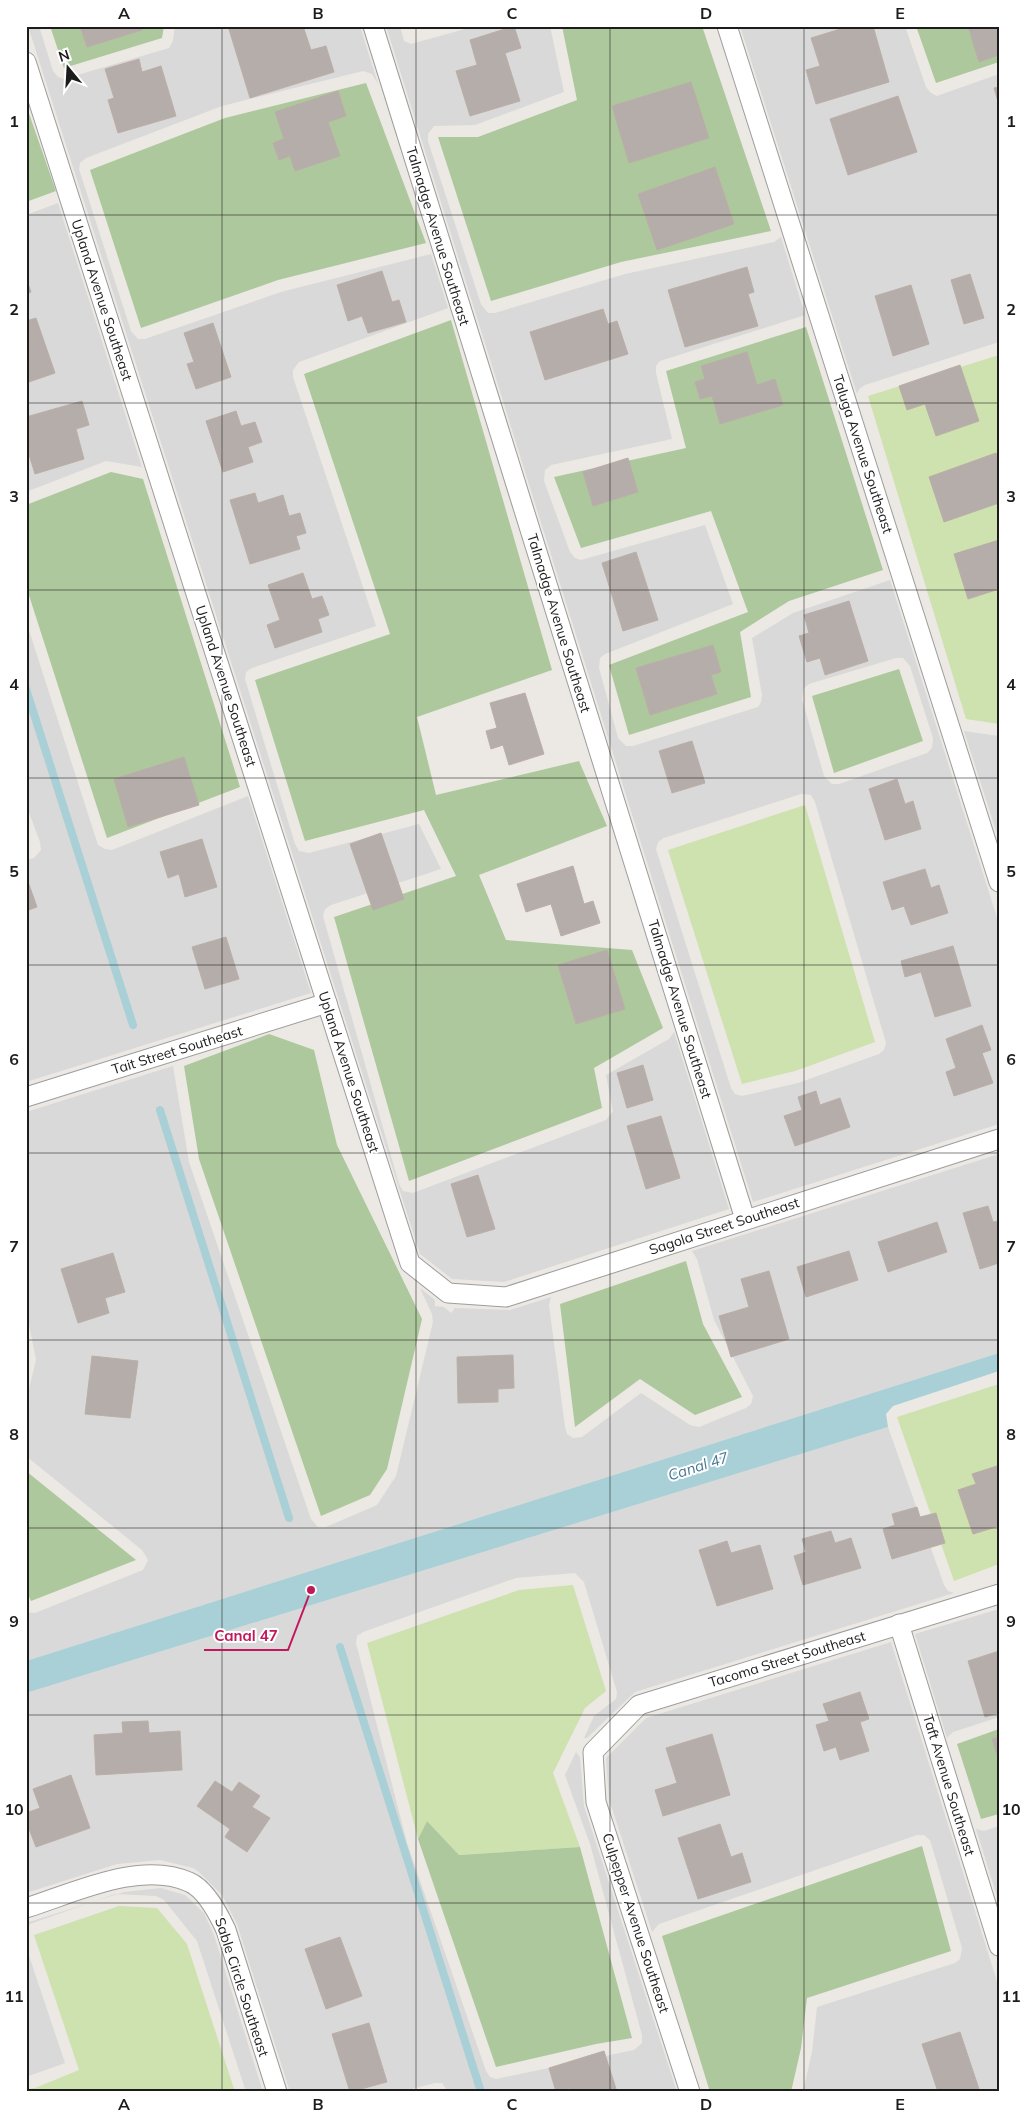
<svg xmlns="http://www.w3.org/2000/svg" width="1025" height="2118" font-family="Mulish,sans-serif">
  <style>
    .residential { fill: #dad9d9; fill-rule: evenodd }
    .grass { fill: #cde2ae }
    .forest { fill: #adc89c }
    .water { fill: #a8d0d6 }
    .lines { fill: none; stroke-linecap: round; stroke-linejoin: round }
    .stream { stroke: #a8d0d6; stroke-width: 8 }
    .building { fill: #b5ada9; stroke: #bcaea7 }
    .street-casing { stroke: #9d9d9d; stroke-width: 21 }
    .street { stroke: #fff; stroke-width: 19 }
    .grid { fill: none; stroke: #1c1c1c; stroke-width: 1; stroke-opacity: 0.55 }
    .labels { text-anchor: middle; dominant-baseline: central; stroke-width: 4; stroke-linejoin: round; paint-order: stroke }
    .street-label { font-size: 14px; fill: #1c1c1c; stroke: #fff }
    .water-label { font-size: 15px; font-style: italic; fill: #4c7793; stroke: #fff }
    .leader { fill: none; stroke: #c2185b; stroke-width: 2 }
    .callout-dot { fill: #c2185b; stroke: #fff; stroke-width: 2 }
    .callout-label { font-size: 15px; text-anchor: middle; font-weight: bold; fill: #c2185b; stroke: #fff; stroke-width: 4; stroke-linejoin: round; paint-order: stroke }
    .neatline { fill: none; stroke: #1c1c1c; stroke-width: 2 }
    .grid-label { font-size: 16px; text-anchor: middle; font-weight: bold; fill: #1c1c1c }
  </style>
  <rect width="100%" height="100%" fill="#ece8e3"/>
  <g class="residential">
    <polygon points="28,26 39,26 53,71 58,77 64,79 169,48 173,41 175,26 360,26 378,84 372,74 363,71 222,106 86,158 80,163 79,169 131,331 138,339 145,339 281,292 431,254 448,308 299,362 293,370 293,377 376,626 252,668 246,672 245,679 295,844 299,851 309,853 419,824 441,869 331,905 325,909 323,916 399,1184 403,1191 413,1193 606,1120 613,1111 606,1075 669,1039 674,1032 729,1209 504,1282 452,1279 420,1254"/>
    <path d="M386 26H400L404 41 411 44 476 26H550L564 92 475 125 434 126 428 134V141L481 304 488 313H495L625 274 774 242 781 237 805 315 660 361 656 366V373L672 439 551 465 545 470 544 481 570 552 575 558 581 560 705 525 733 604 605 654 600 658 599 668 618 738 626 746H633L758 707 761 702 762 695 752 638 793 613 890 580 999 924V1124L753 1202ZM896 658H903L910 666 933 738 932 748 927 753 839 784H832L824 776 802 699 804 688 809 684ZM801 794 811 795 815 802 886 1043 884 1050 879 1054 798 1083 742 1096 735 1094 731 1088 656 849 658 842 664 838Z"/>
    <polygon points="740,26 905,26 926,87 931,93 937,96 999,74 999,342 865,385 859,389 857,394"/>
    <polygon points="58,203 142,467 106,461 26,492 26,215"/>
    <polygon points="26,621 98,845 105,849 112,850 248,796 311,993 26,1082 26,860 34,858 41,850 40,842 26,805"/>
    <polygon points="964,731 999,736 999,840"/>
    <polygon points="173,1066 189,1162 311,1519 318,1527 326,1527 377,1505 396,1476 433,1322 432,1314 420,1288 435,1300 435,1306 444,1307 451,1313 455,1308 510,1310 551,1297 549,1305 565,1427 567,1434 573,1438 582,1437 641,1393 690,1425 699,1427 746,1408 751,1404 753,1396 714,1320 697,1259 692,1251 999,1154 999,1353 26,1661 26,1612 35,1613 143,1570 148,1560 142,1550 26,1456 26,1405 30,1400 27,1397 36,1360 26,1309 26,1112"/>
    <polygon points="888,1427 944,1585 948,1591 954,1593 635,1692 587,1738 584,1738 594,1716 616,1699 617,1692 584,1582 575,1573 516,1578 363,1632 357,1636 356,1643 407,1843 486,2071 490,2077 496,2079 634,2050 642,2043 642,2035 590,1844 565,1775 576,1752 580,1757 584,1806 677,2092 448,2092 442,2083 435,2083 400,2092 290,2092 237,1924 222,1895 199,1872 193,1868 160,1860 117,1864 26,1893 26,1693"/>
    <polygon points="999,1609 999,1717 953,1732 947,1738 915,1634"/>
    <polygon points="891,1642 999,1988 999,2092 803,2092 812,2052 817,2007 955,1963 960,1959 962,1948 930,1840 924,1835 917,1835 659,1924 652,1932 609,1799 606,1758 646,1718"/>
    <polygon points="999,1826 999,1903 976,1829 984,1831"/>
    <polygon points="161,1888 185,1895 204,1913 214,1935 263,2092 246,2092 197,1941 164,1900 156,1896 115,1894 30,1924 26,1927 26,1923 124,1892"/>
    <polygon points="26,1947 65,2063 26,2077"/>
  </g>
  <g class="grass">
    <polygon points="999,355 999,724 966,719 868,396"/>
    <polygon points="805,805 875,1042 795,1071 742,1084 668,850"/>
    <polygon points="999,1384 999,1564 954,1581 897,1417"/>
    <polygon points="573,1585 606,1691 585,1708 553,1773 580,1847 459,1855 427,1821 418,1839 367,1643 519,1590"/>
    <polygon points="119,1906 157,1908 187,1944 235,2092 26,2092 26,2089 35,2088 79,2070 34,1935"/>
  </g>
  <g class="forest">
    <polygon points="50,26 164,26 162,38 64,68"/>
    <polygon points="562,26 702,26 771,231 621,262 491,301 438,137 478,137 577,100"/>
    <polygon points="916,26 999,26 999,62 936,83"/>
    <polygon points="366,83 426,243 278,280 141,328 90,170 225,118"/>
    <polygon points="26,105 56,191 26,202"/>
    <polygon points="451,320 552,670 417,717 436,795 579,761 607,826 479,875 506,940 632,950 663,1028 594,1068 602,1108 409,1181 334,917 456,876 424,810 305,841 255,680 390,634 304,374"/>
    <polygon points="806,327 883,570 789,601 740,632 751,697 629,735 609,665 748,612 711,511 581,548 554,477 686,448 666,371"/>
    <polygon points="111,472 143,479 240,787 107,838 26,586 26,505"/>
    <polygon points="899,669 923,741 834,773 812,696"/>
    <polygon points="269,1034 314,1050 337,1145 422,1319 387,1469 370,1495 321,1516 199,1159 184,1066"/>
    <polygon points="686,1261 703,1324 742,1397 695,1415 640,1379 575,1427 560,1304"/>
    <polygon points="26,1471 136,1560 31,1601 26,1590"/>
    <polygon points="999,1729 999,1814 981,1819 957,1744"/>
    <polygon points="427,1821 459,1855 580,1847 632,2038 596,2044 496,2067 418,1839"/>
    <polygon points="922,1846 951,1951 807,1998 801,2048 791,2092 710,2092 662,1936"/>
  </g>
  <polygon class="water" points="999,1353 999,1371 893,1406 886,1414 888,1427 26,1693 26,1661"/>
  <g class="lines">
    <g class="stream">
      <polyline points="26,689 133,1025"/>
      <polyline points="160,1110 289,1518"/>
      <polyline points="340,1647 481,2092"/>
    </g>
  </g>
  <g class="building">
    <polygon points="80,26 141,26 142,30 87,47"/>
    <polygon points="228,26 303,26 311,50 326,46 334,72 250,98"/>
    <polygon points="514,26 521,48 505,53 520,101 470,116 456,71 477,65 470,40"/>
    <polygon points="850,26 873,26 889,82 816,104 806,70 820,66 811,38"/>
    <polygon points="968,26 999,26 999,55 979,62"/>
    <polygon points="139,59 142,72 161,66 176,116 118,133 108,100 114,98 105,69"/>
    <polygon points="691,82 709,138 629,163 612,106"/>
    <polygon points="999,87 999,105 994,88"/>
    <polygon points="338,91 346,116 328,122 340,156 295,171 290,156 279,160 273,143 284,139 275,112"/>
    <polygon points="898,96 917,152 848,175 830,119"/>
    <polygon points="715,167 734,224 657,250 638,194"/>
    <polygon points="747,267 754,292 748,294 758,326 685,347 668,290"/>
    <polygon points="382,271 392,302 399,300 406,322 368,333 362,316 348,321 337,285"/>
    <polygon points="970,274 984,318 964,324 951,280"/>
    <polygon points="26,278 31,292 26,294"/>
    <polygon points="911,285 929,344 893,356 875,296"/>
    <polygon points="603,309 608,324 617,321 628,354 545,380 530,332"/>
    <polygon points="36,318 55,373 26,383 26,321"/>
    <polygon points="213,323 231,377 196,389 187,364 194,362 184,333"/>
    <polygon points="747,352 757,385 775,379 783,405 720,424 712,396 700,399 695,382 705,379 701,366"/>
    <polygon points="960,365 979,421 936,436 925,404 907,410 899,386"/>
    <polygon points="82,401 89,425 76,429 84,459 35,474 26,445 26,417"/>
    <polygon points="236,411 241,426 255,422 262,442 248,447 253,462 223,472 206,421"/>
    <polygon points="996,453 999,461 999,503 944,522 929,477"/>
    <polygon points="628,458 638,492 593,506 583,472"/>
    <polygon points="255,493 258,503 283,495 289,516 300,513 306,533 296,536 300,549 250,564 230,500"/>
    <polygon points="999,540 999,589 968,599 954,554"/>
    <polygon points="636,552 658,620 623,631 602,563"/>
    <polygon points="303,573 312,599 322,596 329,615 318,619 322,632 275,648 267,625 280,620 268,585"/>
    <polygon points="849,601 868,661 825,675 820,658 807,662 799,636 809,633 804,615"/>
    <polygon points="713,645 721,672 711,675 717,694 650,715 636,668"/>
    <polygon points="525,693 544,754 509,765 503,745 491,749 486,731 497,728 490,703"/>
    <polygon points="692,741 705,783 672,793 659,751"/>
    <polygon points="184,757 199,805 128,827 114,779"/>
    <polygon points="897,779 905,804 913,801 921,829 885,840 869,789"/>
    <polygon points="381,833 404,899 373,910 350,844"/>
    <polygon points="202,839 217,887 185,897 179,874 168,878 160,852"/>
    <polygon points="573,866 584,904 593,901 600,923 561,936 551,904 526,912 517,884"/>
    <polygon points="925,869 931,888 939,885 948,913 911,925 904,906 892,910 883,882"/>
    <polygon points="26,876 37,907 26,911"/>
    <polygon points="226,937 239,979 205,989 192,947"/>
    <polygon points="953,946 971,1006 935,1017 921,972 905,977 901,961"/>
    <polygon points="607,950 625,1009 576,1024 558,965"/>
    <polygon points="982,1025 991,1050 982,1053 993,1083 954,1096 946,1072 956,1068 946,1039"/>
    <polygon points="643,1065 653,1100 627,1108 617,1073"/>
    <polygon points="816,1091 820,1105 840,1098 850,1127 795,1146 784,1116 802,1110 798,1097"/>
    <polygon points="661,1116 680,1178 646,1189 627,1126"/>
    <polygon points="478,1175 495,1229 467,1237 451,1184"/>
    <polygon points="988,1206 993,1222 999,1221 999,1263 980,1269 963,1213"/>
    <polygon points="937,1222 947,1252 888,1272 878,1242"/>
    <polygon points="849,1251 858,1280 806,1297 797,1267"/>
    <polygon points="113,1253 125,1292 105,1298 109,1313 78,1323 61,1269"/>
    <polygon points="769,1271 789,1339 731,1357 719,1316 749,1307 741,1279"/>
    <polygon points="513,1355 514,1388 498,1389 498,1402 458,1403 457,1357"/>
    <polygon points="92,1356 138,1361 130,1418 85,1414"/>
    <polygon points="997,1466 999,1526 973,1534 958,1490 976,1484 972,1474"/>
    <polygon points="917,1507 920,1517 936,1513 945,1543 892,1559 883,1529 895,1525 892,1514"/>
    <polygon points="831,1531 835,1543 851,1538 861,1568 803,1585 794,1556 806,1552 802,1539"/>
    <polygon points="727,1541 731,1553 760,1545 773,1589 717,1606 699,1550"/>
    <polygon points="999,1651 999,1713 985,1717 968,1661"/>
    <polygon points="860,1692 869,1719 860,1722 869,1751 840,1760 836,1747 824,1751 816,1725 829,1721 823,1704"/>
    <polygon points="148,1721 149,1733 180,1731 182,1770 96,1775 94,1735 123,1733 122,1722"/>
    <polygon points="712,1734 730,1795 663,1816 655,1790 677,1783 666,1748"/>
    <polygon points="999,1737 999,1761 992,1739"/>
    <polygon points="71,1775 90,1828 36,1847 26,1821 26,1813 40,1808 33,1789"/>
    <polygon points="215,1781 232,1792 239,1782 260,1796 252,1807 270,1818 247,1852 225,1837 230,1829 197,1806"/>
    <polygon points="720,1824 731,1857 742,1853 751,1882 698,1899 678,1838"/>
    <polygon points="340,1937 362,1996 326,2009 305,1949"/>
    <polygon points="369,2023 387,2082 350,2092 332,2034"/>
    <polygon points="960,2032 980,2092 938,2092 922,2044"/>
    <polygon points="604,2051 617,2092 570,2092 569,2088 556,2092 549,2068"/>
  </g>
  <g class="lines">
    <defs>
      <g id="street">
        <polyline points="373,26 745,1219"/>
        <polyline points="727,26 999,882"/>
        <polyline points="26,62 410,1263 448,1293 506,1297 999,1139"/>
        <polyline points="26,1097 327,1003"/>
        <polyline points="899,1624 999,1946"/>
        <path d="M26 1908C74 1893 140 1860 189 1882 206 1889 219 1915 226 1930L277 2092"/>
        <polyline points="690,2092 596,1802 593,1752 639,1705 999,1594"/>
      </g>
    </defs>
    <use href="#street" class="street-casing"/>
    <use href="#street" class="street"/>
  </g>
  <path class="grid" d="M222 26V2092M416 26V2092M610 26V2092M804 26V2092M26 215H999M26 403H999M26 590H999M26 778H999M26 965H999M26 1153H999M26 1340H999M26 1528H999M26 1715H999M26 1903H999"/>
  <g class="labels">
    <g class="street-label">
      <text transform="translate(438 236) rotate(73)">Talmadge Avenue Southeast</text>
      <text transform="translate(102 300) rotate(72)">Upland Avenue Southeast</text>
      <text transform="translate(863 454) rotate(72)">Taluga Avenue Southeast</text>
      <text transform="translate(559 623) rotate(73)">Talmadge Avenue Southeast</text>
      <text transform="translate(226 686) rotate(72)">Upland Avenue Southeast</text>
      <text transform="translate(680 1009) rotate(73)">Talmadge Avenue Southeast</text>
      <text transform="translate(177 1050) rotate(-17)">Tait Street Southeast</text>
      <text transform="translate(349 1072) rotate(72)">Upland Avenue Southeast</text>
      <text transform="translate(724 1226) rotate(-18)">Sagola Street Southeast</text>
      <text transform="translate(787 1659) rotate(-17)">Tacoma Street Southeast</text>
      <text transform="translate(949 1785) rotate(73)">Taft Avenue Southeast</text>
      <text transform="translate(636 1923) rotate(72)">Culpepper Avenue Southeast</text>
      <text transform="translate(242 1987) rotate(72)">Sable Circle Southeast</text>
    </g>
    <g class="water-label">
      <text transform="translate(698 1466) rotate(-18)">Canal 47</text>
    </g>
  </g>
  <path class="leader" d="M311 1590L288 1650H204"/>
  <circle class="callout-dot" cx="311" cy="1590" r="5"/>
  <g class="callout-label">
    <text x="246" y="1641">Canal 47</text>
  </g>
  <rect width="1025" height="2118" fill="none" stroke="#ffffff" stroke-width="55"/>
  <g transform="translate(68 68) rotate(342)" stroke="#ffffff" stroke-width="4" paint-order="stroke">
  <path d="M0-4L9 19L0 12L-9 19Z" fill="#1c1c1c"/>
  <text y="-8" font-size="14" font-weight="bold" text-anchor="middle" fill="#1c1c1c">N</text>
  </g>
  <rect x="28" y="28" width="970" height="2062" class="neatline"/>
  <g class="grid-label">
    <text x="124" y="19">A</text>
    <text x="318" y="19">B</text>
    <text x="512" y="19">C</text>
    <text x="706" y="19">D</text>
    <text x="900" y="19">E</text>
    <text x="14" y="127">1</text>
    <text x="1011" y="127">1</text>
    <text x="14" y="315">2</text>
    <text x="1011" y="315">2</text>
    <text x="14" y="502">3</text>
    <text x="1011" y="502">3</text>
    <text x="14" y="690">4</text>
    <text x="1011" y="690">4</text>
    <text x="14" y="877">5</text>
    <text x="1011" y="877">5</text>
    <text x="14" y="1065">6</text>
    <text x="1011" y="1065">6</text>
    <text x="14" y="1252">7</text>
    <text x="1011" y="1252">7</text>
    <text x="14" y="1440">8</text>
    <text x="1011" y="1440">8</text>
    <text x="14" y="1627">9</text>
    <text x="1011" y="1627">9</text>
    <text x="14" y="1815">10</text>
    <text x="1011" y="1815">10</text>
    <text x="14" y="2002">11</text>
    <text x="1011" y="2002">11</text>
    <text x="124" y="2110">A</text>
    <text x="318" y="2110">B</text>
    <text x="512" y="2110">C</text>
    <text x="706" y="2110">D</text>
    <text x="900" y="2110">E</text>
  </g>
</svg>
